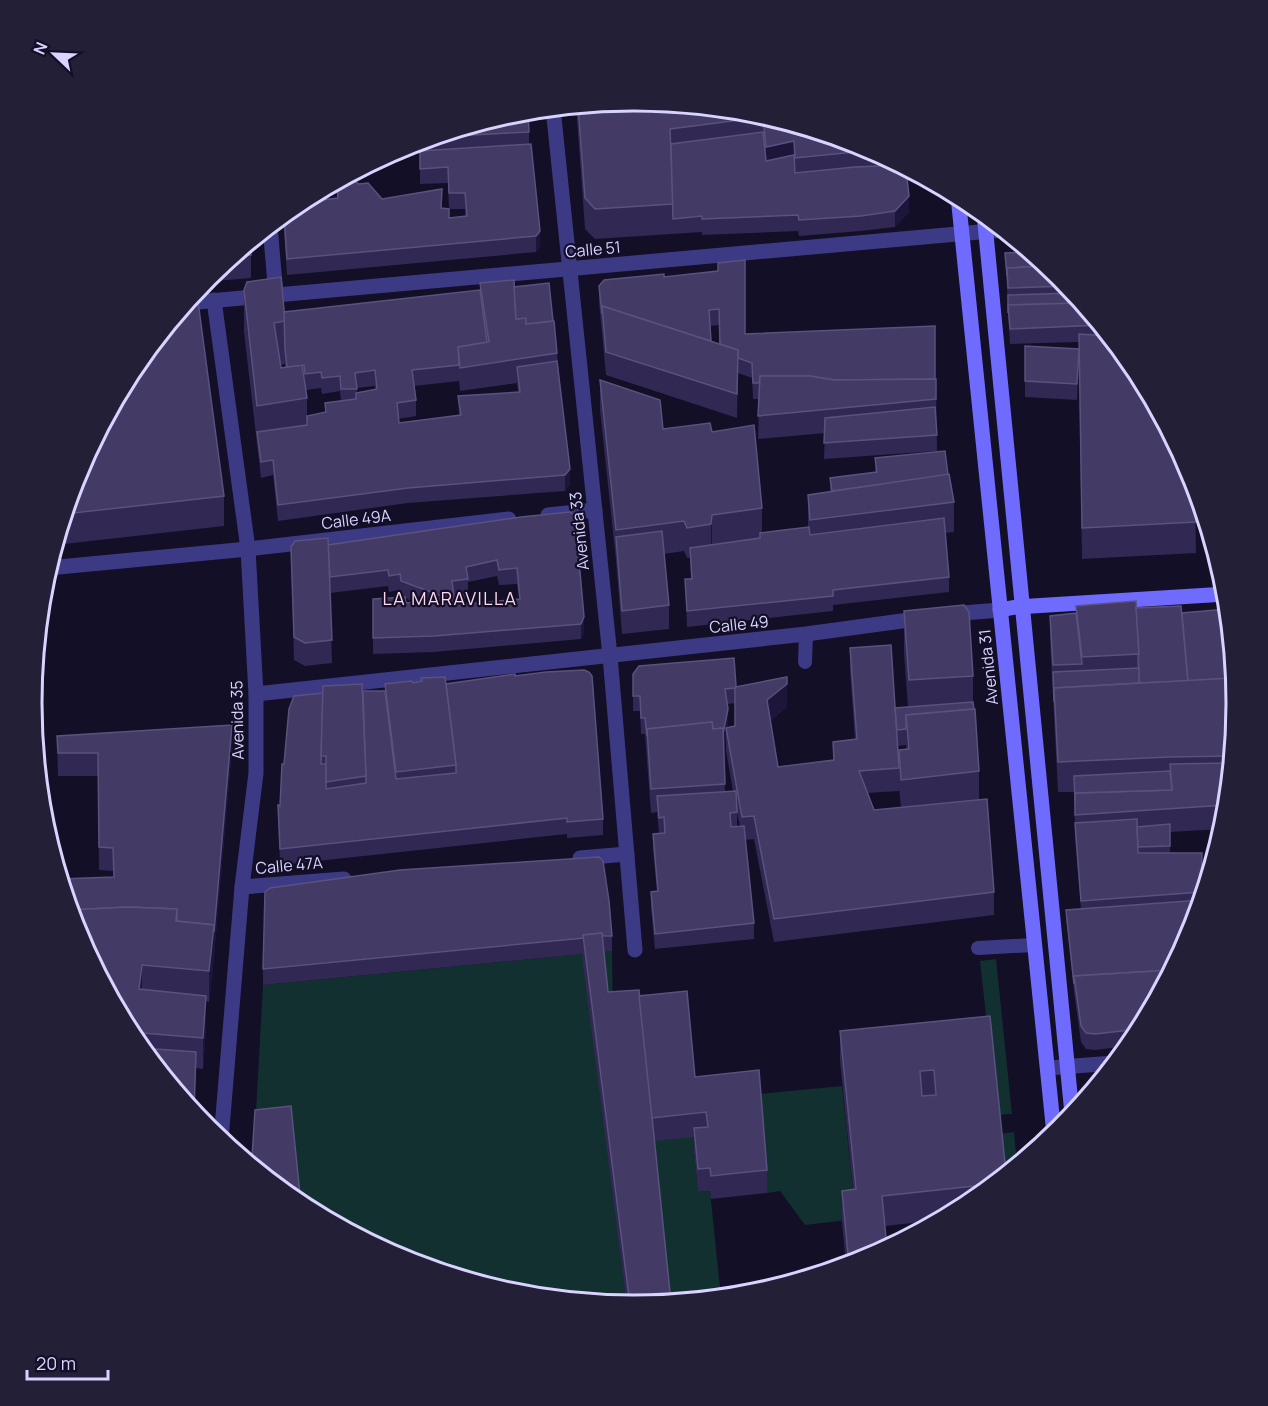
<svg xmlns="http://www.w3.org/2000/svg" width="1268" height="1406" font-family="Manrope,sans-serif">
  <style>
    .green { fill: #12302f }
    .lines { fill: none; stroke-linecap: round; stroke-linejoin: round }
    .lane { stroke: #3d3a85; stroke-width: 14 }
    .street { stroke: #3d3a85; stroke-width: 15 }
    .secondary { stroke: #6f6bff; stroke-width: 15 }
    .wall { fill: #312854; fill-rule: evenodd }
    .shaded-wall { fill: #1d163a }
    .building { fill: #433a66; stroke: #5a527e; stroke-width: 1.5; fill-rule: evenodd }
    .labels { text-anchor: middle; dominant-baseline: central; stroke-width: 4.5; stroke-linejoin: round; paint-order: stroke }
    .street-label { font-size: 16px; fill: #d9d4ff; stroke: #130f26 }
    .neighbourhood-label { font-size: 18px; letter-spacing: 1.5px; fill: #ffd6f0; stroke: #130f26 }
    .rim { fill: none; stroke: #d9d4ff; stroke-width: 3 }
  </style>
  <rect width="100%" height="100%" fill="#130f26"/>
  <g class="green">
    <polygon points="612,951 613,1021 706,1136 694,1152 698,1192 710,1191 721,1297 634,1305 516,1294 403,1259 299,1204 253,1166 263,985"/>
    <polygon points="996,959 1012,1114 997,1115 980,961"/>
    <polygon points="842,1086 856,1219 805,1225 780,1191 767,1193 759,1094"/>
    <polygon points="1014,1132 1017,1164 1003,1176 999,1134"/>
  </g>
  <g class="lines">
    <g class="lane">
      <polyline points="805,662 806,634"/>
      <polyline points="978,948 1034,945"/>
    </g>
    <g class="street">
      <polyline points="553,108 610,656 635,950"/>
      <polyline points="270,226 276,295"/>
      <polyline points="214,300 248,549 256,694 256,773 242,887 221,1140"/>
      <polyline points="187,303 1002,230"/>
      <polyline points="548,515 595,510"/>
      <polyline points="48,568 248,549 509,519"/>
      <polyline points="950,614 1000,610"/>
      <polyline points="256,694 806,634 924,618"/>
      <polyline points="580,858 627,854"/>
      <polyline points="242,887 344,879"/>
      <polyline points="1048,1068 1114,1063"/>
    </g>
    <g class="secondary">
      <polyline points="958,196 1054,1134"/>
      <polyline points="984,214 1072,1114"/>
      <polyline points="1000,610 1016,607 1226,594"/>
    </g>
  </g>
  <g class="wall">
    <polygon points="634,100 752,112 865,147 906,169 909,212 895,227 861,231 799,236 798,231 702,235 702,232 595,239 585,229 576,106"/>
    <path d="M517 112 529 132V144L540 247 536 252 287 275 283 215 300 202 337 198 336 182 347 176 382 199 449 209 448 183 420 184V141ZM449 209H465V216L449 218Z"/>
    <polygon points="250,243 251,255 251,278 204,282 208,277"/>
    <polygon points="1005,253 1060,277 1135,369 1195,488 1196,553 1082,559 1079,364 1077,400 1025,397 1025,346 1079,349 1079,342 1010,344"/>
    <path d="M718 271 745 334 936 379 937 451 824 459 825 433 758 439 759 399H753L752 378 738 373 737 418 606 375 599 302V286L664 277ZM719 325V344L711 341 710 326Z"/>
    <path d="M480 283 514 287 553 321 557 353 570 484 565 491 408 503 278 521 273 475 261 478 244 332V290L284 312 480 290ZM285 364V367L281 368 280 365ZM459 380 460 391 517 383 518 392 458 396 459 416 399 423 398 419 416 416V400L414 386 459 381ZM375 386V390L357 392V388ZM321 388 322 394 340 391 341 401 325 403V412L307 416V398L306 390Z"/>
    <polygon points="600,380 663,429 712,432 762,508 762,533 808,527 808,495 830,492 830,478 875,472 875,458 948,475 954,502 954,532 945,533 949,577 949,592 833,605 833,611 687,627 685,579 691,579 690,558 687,558 684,551 664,554 669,605 669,629 622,634 616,560 600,410"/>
    <polygon points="78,472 224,496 224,526 55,545"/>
    <path d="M570 512 584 633 581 639 434 652 373 654V599L403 597H401L400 590 389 592 388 586 330 593 332 663 305 666 294 660 291 547 328 545ZM497 576 499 585 517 584 519 600 464 604 454 596 468 595V582ZM405 598 415 602 406 603Z"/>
    <polygon points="1076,606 1136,608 1182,613 1236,703 1225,821 1222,829 1170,832 1170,853 1202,853 1201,899 1191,934 1135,1038 1128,1046 1095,1050 1086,1049 1081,1042 1074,992 1066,918 1066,910 1081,909 1075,838 1074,792 1058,792 1050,639 1050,616 1076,613"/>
    <path d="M904 611 973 676V702L979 771V799L994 892V915L774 942 754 839 745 840 754 923V939L655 949 651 908V892H657L653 849V834L659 833 657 812 651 813 645 734H641L640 711H633V674L736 686 787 707 770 721 778 767 833 760V742L855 740 850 671V648L895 708 908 707 904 653ZM735 703V726L728 727V704ZM726 737V751L733 791H725L724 747ZM906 745V749L899 758 898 746ZM899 788 901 807 874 810 867 793 899 791ZM737 813 740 826H737Z"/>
    <polygon points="515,676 603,819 603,835 567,838 567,834 280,865 278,805 280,806 284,764 323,693 363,691 385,691 385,684 413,683 421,681 421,678 446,684"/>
    <polygon points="32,703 35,712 35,735"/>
    <polygon points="57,736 232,749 214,956 209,1002 206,1001 206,1027 203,1069 196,1068 194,1113 133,1037 77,933 114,877 113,871 99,870 98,776 58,776"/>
    <polygon points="612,936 612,951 604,952 608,992 639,996 695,1077 767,1170 767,1193 711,1199 710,1191 698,1192 694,1152 694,1137 654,1141 634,1305 627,1305 583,965 583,954 263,985 263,969"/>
    <polygon points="990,1016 1006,1173 968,1204 939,1220 885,1226 864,1260 846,1265 842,1221 842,1191 853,1189 840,1061 840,1031"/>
  </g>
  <g class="shaded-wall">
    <polygon points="794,141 794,171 766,177 766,147"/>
    <polygon points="909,196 909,212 895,227 895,211"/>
    <polygon points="540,231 540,247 536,252 536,236"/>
    <polygon points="1079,349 1079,364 1077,400 1077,384"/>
    <polygon points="570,469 570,484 565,491 565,475"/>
    <polygon points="712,515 712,546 711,554 711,524"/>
    <polygon points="584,617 584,633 581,639 581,624"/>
    <polygon points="787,684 787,707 767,723 767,700"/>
    <polygon points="728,709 728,724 727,732 726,728 726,737 723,751 723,735"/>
    <polygon points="232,725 232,749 214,956 209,1002 209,971"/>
    <polygon points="142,965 142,995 139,989"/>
    <polygon points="206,996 206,1027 203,1069 203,1038"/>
  </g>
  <g class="building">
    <polygon points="634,100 752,112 865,147 874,152 855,152 795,158 794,141 766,147 763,117 670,129 673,204 595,209 585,198 578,106"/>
    <polygon points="528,111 529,132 434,137 517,112"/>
    <polygon points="763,132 766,161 794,155 795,173 855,167 900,165 906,169 909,196 895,211 861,216 799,220 798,215 702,219 702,216 673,219 671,144"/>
    <polygon points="531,144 540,231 536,236 287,259 284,215 300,202 321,190 322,200 338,198 337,182 347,176 359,184 368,183 382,199 442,189 441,208 449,209 449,218 467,216 465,193 449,193 448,167 420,169 420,151"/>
    <polygon points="250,243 251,255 233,256"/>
    <polygon points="1030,252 1047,266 1007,268 1007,276 1005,253"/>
    <polygon points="745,260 745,334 935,326 935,379 834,380 810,376 760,376 759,383 753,383 752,363 738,358 738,350 720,344 719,309 709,310 711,341 602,306 602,314 599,286 604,280 664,274 664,277 718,271 718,263"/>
    <polygon points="1047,266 1060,277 1067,286 1008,288 1007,268"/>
    <polygon points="281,277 285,321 274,323 281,368 302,365 307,398 257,406 244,290 247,282"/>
    <polygon points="514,280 516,319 526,318 526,324 554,321 557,353 460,368 458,347 489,342 480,283"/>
    <polygon points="549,283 553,321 526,324 526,318 516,319 514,287"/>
    <polygon points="480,290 487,342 458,347 459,365 412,370 416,400 397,403 399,423 461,415 458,396 520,392 517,367 557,361 570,469 565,475 408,488 278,505 273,460 261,462 257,432 307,425 307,416 326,412 325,403 356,399 356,393 377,389 375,370 355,373 357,389 341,389 340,376 322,378 321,372 305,374 304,365 287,367 285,349 284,312"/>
    <polygon points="1073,293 1082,303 1008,305 1008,313 1008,295"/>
    <polygon points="197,294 224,496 65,514 78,472 133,368 193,295"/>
    <polygon points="1082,303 1100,325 1010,329 1008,305"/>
    <polygon points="602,306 738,350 737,394 606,352"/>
    <polygon points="1079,334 1108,336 1135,369 1191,473 1195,488 1196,522 1082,528"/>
    <polygon points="1025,346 1079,349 1077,384 1025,381"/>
    <polygon points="760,376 810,376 834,380 936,379 936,399 758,416"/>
    <polygon points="600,380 660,400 663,429 710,423 712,432 754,425 762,508 712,515 711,524 687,528 684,521 616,530"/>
    <polygon points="935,407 937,435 824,443 825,418"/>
    <polygon points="945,451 948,475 832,491 830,478 877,472 875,458"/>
    <polygon points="949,474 954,502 810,520 808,495"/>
    <path d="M570 512 575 516 584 617 581 624 434 636 373 638V599L405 597 406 603 447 598 401 581 400 574 389 576 388 570 330 577 328 545 521 517ZM497 560 499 570 517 568 520 599 464 604V595L454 597 452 581 468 579 466 567Z"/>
    <polygon points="944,518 949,577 833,590 833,596 687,611 685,579 692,579 690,548 760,538 760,533 784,530 809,527 810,535"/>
    <polygon points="662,531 669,605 622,611 616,537"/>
    <polygon points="328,538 332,640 305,643 294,637 291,547 295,541"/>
    <polygon points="1136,601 1139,654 1082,657 1076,606"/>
    <polygon points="964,605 969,612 973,676 909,680 904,611"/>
    <polygon points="1181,606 1188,681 1139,683 1138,654 1139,654 1136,608"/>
    <polygon points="1227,609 1235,688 1233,688 1232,678 1188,681 1182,613"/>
    <polygon points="1076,613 1082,664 1053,665 1050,616"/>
    <polygon points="891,645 899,768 859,771 874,810 987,799 994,892 774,919 754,816 742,817 726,728 735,726 735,687 787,677 787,684 767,700 778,767 834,760 833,742 857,739 850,648"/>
    <polygon points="734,658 736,686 735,688 725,689 728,709 723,734 723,728 713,729 712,722 647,729 647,736 645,718 641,718 640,696 633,696 633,674 639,666"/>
    <polygon points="1139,668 1139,683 1054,688 1054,702 1053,672"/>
    <polygon points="584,670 589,672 592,676 603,819 567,822 567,818 280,849 278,805 280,806 282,764 284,764 289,709 294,696 323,693 321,764 326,764 326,789 366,783 363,691 385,691 396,779 456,773 456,765 446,684 515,674 515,676 546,672"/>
    <polygon points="445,677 456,765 396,772 385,684 412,681 413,683 422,681 421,678"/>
    <polygon points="1232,678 1233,688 1235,688 1236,703 1231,756 1170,757 1058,762 1054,688"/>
    <polygon points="362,684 366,776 326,782 326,756 321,756 323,686"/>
    <polygon points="33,691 35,712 32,712 32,703"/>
    <polygon points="973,702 974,709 906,715 906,729 897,730 895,708"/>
    <polygon points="975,709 979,771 901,780 899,750 909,749 906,715"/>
    <polygon points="712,722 713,729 723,728 725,784 651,789 647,729"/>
    <polygon points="232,725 214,932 214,925 177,921 177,909 127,907 70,910 61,879 114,877 113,848 99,847 98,753 58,753 57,736"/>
    <polygon points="1231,763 1226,805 1075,815 1075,793 1172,790 1170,764"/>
    <polygon points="1170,771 1172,790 1075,793 1075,801 1074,776"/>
    <polygon points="736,791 737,812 730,813 731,827 744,826 754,923 655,934 651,892 658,891 653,834 665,833 664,817 659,818 657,796"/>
    <polygon points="1137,819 1138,853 1202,853 1201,892 1081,901 1075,823"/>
    <polygon points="1170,824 1170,846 1138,847 1137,827"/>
    <polygon points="599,857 603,861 609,901 612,936 603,936 602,933 583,935 584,938 263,969 265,892 270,888 400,870"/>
    <polygon points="1201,900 1191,934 1171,970 1074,976 1074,984 1066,910"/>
    <polygon points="127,907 177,909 176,921 214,925 209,971 142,965 139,989 206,996 203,1038 130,1032 77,933 70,910"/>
    <polygon points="602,933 608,992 639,990 671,1302 630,1305 583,935"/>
    <polygon points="1171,970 1139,1029 1095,1034 1086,1033 1081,1026 1074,976"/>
    <polygon points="687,991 695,1077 759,1070 767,1170 711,1176 710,1168 698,1169 694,1128 708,1127 706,1112 652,1118 639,996"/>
    <path d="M990 1016 1006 1173 993 1184 882 1196 887 1248 864 1260 849 1264 842 1191 856 1189 840 1031ZM934 1070 936 1095 922 1096 920 1071Z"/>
    <polygon points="142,1048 196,1052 194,1112"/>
    <polygon points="1114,1063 1103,1077 1101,1065"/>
    <polygon points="291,1106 301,1205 253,1166 252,1157 255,1110"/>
  </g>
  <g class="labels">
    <g class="street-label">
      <text transform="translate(593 249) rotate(-5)">Calle 51</text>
      <text transform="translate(356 519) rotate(-7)">Calle 49A</text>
      <text transform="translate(579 531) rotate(-96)">Avenida 33</text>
      <text transform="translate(739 624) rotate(-6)">Calle 49</text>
      <text transform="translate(988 667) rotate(-96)">Avenida 31</text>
      <text transform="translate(237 720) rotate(-91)">Avenida 35</text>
      <text transform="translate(289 865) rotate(-5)">Calle 47A</text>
    </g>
    <g class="neighbourhood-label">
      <text x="450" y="598">LA MARAVILLA</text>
    </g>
  </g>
  <path d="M0 0H1268V1406H0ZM42 703a592 592 0 1 1 1184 0a592 592 0 1 1-1184 0Z" fill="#231f37" fill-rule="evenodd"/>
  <path class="rim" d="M42 703a592 592 0 1 1 1184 0a592 592 0 1 1-1184 0Z"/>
  <g transform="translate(54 54) rotate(293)" stroke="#130f26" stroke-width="4.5" paint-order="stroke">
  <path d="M0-4.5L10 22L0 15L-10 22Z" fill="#d9d4ff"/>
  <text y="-9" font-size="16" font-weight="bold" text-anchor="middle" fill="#d9d4ff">N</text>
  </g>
  <path d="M27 1370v9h81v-9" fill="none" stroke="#d9d4ff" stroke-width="3"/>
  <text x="36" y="1370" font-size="18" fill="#d9d4ff" stroke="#130f26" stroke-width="4.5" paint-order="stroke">20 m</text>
</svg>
